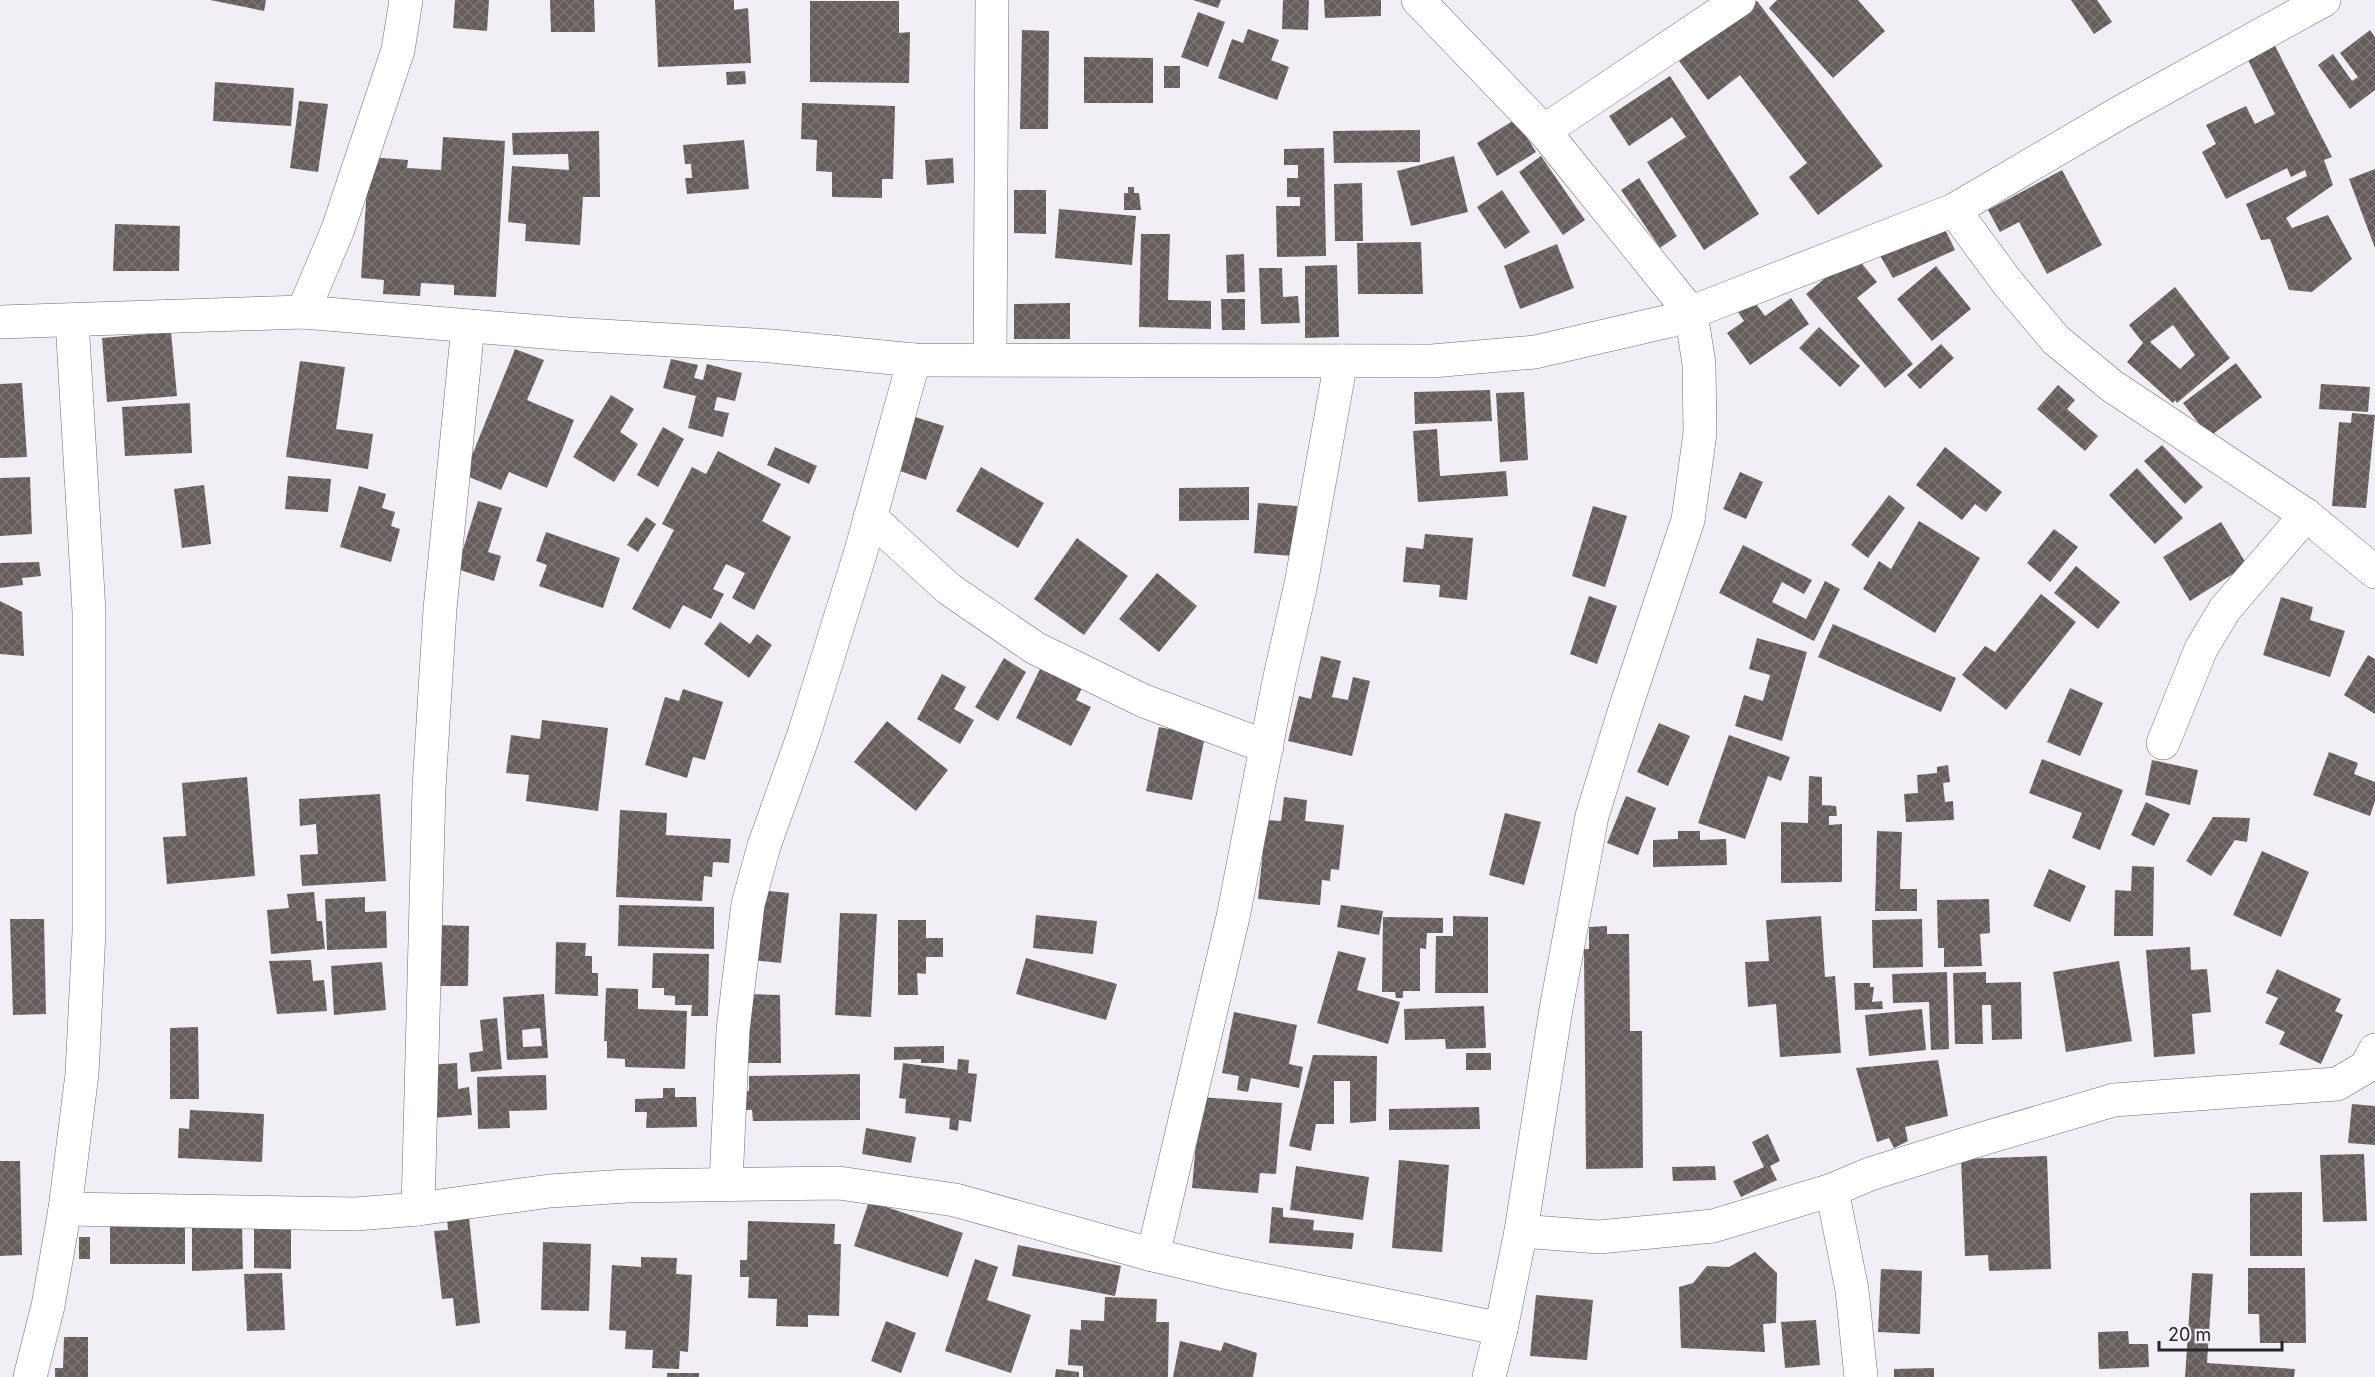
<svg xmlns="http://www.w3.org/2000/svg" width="2375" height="1377" font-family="Inter,sans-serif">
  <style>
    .building { fill: url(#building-cross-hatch); fill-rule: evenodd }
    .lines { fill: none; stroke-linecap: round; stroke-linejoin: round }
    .street-casing { stroke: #6e6c72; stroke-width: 34 }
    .street { stroke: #fff; stroke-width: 33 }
  </style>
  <defs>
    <pattern id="building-cross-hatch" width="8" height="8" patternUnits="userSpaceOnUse" patternTransform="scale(1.5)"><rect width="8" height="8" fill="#655d5c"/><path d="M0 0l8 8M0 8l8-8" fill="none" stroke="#7b7574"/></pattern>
  </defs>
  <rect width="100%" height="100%" fill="#f1eef6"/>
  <g class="building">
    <polygon points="210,0 266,0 264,11"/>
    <polygon points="455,0 489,0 487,31 453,28"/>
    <polygon points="550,0 594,0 595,32 551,32"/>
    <polygon points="655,0 734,0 734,10 748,8 751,63 658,67"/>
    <polygon points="1193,0 1221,0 1218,8"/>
    <polygon points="1283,0 1309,0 1308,30 1282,29"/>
    <polygon points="1324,0 1381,0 1381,16 1325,18"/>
    <polygon points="1777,0 1858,0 1885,31 1833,78 1769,8"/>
    <polygon points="2071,0 2097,0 2112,22 2094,34"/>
    <polygon points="810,1 899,1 899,33 910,32 909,83 810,82"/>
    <polygon points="1757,1 1883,166 1818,215 1789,177 1807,163 1740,75 1708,100 1679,61"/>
    <polygon points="1198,12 1225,22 1208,67 1181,57"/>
    <polygon points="1248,29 1279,40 1271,60 1289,67 1277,100 1218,78 1232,39 1243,43"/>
    <polygon points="1022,30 1049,31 1048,129 1020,129"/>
    <polygon points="2370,30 2375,37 2375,90 2350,109 2318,65 2333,54 2352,81 2358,77 2340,53"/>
    <polygon points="2271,38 2332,157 2324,160 2333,185 2286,218 2292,228 2328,215 2352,259 2312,292 2289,290 2270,239 2261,240 2246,204 2307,176 2305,170 2291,177 2287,168 2226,199 2202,152 2216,144 2206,125 2246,106 2255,124 2275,114 2244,52"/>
    <polygon points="1084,57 1153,58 1153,103 1084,103"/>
    <rect x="1164" y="66" width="16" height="22"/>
    <polygon points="745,71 746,84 727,85 726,72"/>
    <polygon points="1670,76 1759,214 1704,250 1647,162 1686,137 1672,117 1629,146 1609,116"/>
    <polygon points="215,82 294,88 291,126 213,121"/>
    <polygon points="299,101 328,104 318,172 290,168"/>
    <polygon points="802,103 895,106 893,179 882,179 882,198 832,197 832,172 816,171 817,140 801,139"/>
    <polygon points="1516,119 1536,152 1497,176 1477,143"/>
    <polygon points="1420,130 1420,162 1334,163 1333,131"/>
    <polygon points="599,131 600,197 583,197 580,245 525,241 526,224 508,222 512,166 569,170 568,154 513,155 512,133"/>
    <polygon points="443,137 505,141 496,297 454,295 454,285 421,283 420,296 383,294 384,280 361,278 369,157 408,160 407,168 441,170"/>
    <polygon points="744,140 749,189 687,194 685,178 692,178 691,164 685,164 683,145"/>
    <polygon points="1324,148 1326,256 1277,257 1276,206 1300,206 1300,197 1287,197 1287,178 1298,178 1298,165 1284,165 1284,149"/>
    <polygon points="1454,156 1468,212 1411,226 1397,171"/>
    <polygon points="1541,156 1585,220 1563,235 1519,172"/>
    <polygon points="953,158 954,183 927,185 925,160"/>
    <polygon points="2375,169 2375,248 2349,179"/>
    <polygon points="2062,170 2102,245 2047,274 2019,222 2000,232 1988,210"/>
    <polygon points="1639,178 1677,236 1660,248 1621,190"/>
    <polygon points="1362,183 1363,241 1335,241 1334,184"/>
    <polygon points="1128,187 1134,187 1134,193 1139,193 1141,210 1124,210 1124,193 1128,193"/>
    <polygon points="1014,190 1046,190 1046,234 1014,233"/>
    <polygon points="1502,190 1530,232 1505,249 1477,207"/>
    <polygon points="1059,209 1136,216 1132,265 1055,258"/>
    <polygon points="1942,223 1955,250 1893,278 1879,254"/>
    <polygon points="115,224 180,226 179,271 113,271"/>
    <polygon points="1141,234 1170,234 1168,300 1211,301 1211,329 1139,327"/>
    <polygon points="1421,242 1423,294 1358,294 1357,243"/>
    <polygon points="1557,244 1574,288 1520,309 1504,266"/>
    <polygon points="1244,254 1245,292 1227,293 1226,255"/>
    <polygon points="1854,254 1877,282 1857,298 1913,364 1885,388 1806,294"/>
    <polygon points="1337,265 1339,337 1305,338 1305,266"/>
    <polygon points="1936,266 1971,309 1932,341 1897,299"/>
    <polygon points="1259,268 1282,268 1283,297 1298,296 1300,323 1261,324"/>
    <path d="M2175 287 2230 358 2177 403 2175 400 2173 403 2127 362 2143 343 2129 325ZM2173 325 2195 355 2180 369 2150 342Z"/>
    <polygon points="1791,298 1809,324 1750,365 1727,333 1744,321 1738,312 1754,301 1765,316"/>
    <polygon points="1221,299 1245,299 1245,330 1222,330"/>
    <polygon points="1070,303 1070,339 1014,339 1014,304"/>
    <polygon points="1819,327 1860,366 1840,387 1799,348"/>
    <polygon points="171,332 177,396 107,402 102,338"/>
    <polygon points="1941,344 1954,358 1920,389 1907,375"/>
    <polygon points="515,349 544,360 527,400 574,420 547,488 509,472 501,490 464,475"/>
    <polygon points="671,359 698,365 694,378 703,380 707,364 742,373 735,401 717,397 714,410 729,413 723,437 688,428 696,396 663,388"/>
    <polygon points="300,361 345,367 336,429 373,434 368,469 286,457"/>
    <polygon points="2236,363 2262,397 2209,437 2183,403"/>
    <polygon points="22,383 27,457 0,458 0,384"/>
    <polygon points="2321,384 2370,387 2368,412 2319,409"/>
    <polygon points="2058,385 2075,400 2067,409 2098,436 2085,451 2037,409"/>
    <polygon points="1490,390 1492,421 1415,424 1414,392"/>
    <polygon points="1524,392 1528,460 1500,462 1496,393"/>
    <polygon points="611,395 634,409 620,432 638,444 614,482 573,457"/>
    <polygon points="190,403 192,453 125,456 122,407"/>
    <polygon points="2352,413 2375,415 2366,508 2332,506 2339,422 2351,423"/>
    <polygon points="912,416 944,426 926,480 894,469"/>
    <polygon points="663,427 684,439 658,487 637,475"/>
    <polygon points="1437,429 1440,476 1506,471 1508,496 1418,502 1413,431"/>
    <polygon points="2162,445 2203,487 2185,504 2144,461"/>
    <polygon points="775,447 817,466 809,484 767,465"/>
    <polygon points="1945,447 2002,492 1986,512 1975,504 1962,520 1916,485"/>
    <polygon points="718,451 781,484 762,521 791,537 754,610 732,598 745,573 726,564 713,589 724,594 711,619 683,605 670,629 632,609 674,530 662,524 692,467 706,474"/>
    <polygon points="981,467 1044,503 1018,548 956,511"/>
    <polygon points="2137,468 2183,518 2155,544 2109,495"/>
    <polygon points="1740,472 1763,482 1746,519 1723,509"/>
    <polygon points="288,476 331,479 328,512 285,509"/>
    <polygon points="30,477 32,534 0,536 0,478"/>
    <polygon points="204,485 211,544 182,548 174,489"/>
    <polygon points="359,486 386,494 382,508 395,512 391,526 400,529 391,562 340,547"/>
    <polygon points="1249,487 1249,520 1179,521 1179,488"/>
    <polygon points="1889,495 1905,508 1868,558 1851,545"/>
    <polygon points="478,501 502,508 488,552 501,556 494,581 457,569"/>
    <polygon points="1258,503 1297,506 1293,556 1254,553"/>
    <polygon points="1593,506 1627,516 1605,587 1572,576"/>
    <polygon points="646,517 656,524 638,552 627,545"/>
    <polygon points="1919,521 1980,558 1935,633 1863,589 1879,561 1891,569"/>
    <polygon points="2221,522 2247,565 2190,601 2163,557"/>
    <polygon points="2054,529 2078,547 2050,582 2027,563"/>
    <polygon points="546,532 620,558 603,608 539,586 547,565 536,561"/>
    <polygon points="1425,534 1473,538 1467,600 1439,597 1440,585 1403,582 1406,547 1423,549"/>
    <polygon points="1077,538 1128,576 1084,635 1034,599"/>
    <polygon points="1743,545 1812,580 1804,594 1782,582 1772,602 1806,619 1825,581 1840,589 1814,641 1719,593"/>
    <polygon points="39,562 41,576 22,578 23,585 0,588 0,563"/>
    <polygon points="2076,566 2120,602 2098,629 2054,593"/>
    <polygon points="1157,573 1197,606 1159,652 1119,619"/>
    <polygon points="2041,594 2076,622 2006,710 1962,675 1985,646 1995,652"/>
    <polygon points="1589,596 1617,606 1597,664 1570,654"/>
    <polygon points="2281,597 2313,607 2310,620 2345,631 2330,677 2263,655"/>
    <polygon points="0,601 22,612 24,656 0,654"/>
    <polygon points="720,622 750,644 757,634 772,645 749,678 704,644"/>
    <polygon points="1833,624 1956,678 1941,712 1818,657"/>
    <polygon points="1757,638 1807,652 1782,741 1735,726 1744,695 1763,701 1770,675 1749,669"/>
    <polygon points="2368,655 2375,659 2375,714 2344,695"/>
    <polygon points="1321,656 1341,661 1332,697 1348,700 1353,677 1370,681 1352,756 1288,741 1299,696 1311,699"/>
    <polygon points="1004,658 1026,672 998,721 975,707"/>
    <polygon points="1041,667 1082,688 1076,700 1091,707 1071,746 1016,718"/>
    <polygon points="942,674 966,687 954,709 974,720 960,744 917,719"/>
    <polygon points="2070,688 2103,703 2080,756 2047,742"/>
    <polygon points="683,689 723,702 705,760 693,757 687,778 645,765 665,697 679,701"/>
    <polygon points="542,720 608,728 598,811 526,801 529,775 506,773 511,735 540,739"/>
    <polygon points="887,721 948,770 916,811 854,762"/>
    <polygon points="1659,723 1690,736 1668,786 1637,772"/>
    <polygon points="1159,727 1205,736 1192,800 1146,791"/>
    <polygon points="1729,735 1790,757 1781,781 1768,776 1745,839 1698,823"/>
    <polygon points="2329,752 2358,763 2354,774 2375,782 2375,801 2370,816 2313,795"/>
    <polygon points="2042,759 2123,790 2100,850 2072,838 2082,813 2029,793"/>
    <polygon points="2152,760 2198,770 2190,805 2145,795"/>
    <polygon points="1948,765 1950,782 1943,783 1945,802 1953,801 1954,820 1906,822 1904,794 1918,793 1917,775 1937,773 1937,767"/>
    <polygon points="1809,776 1822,777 1822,805 1836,806 1837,816 1829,816 1829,825 1842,824 1842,882 1781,883 1781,822 1808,823"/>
    <polygon points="247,777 255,876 167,884 163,837 186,836 182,783"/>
    <polygon points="380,794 386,881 302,886 300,855 318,854 316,824 300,826 299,799"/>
    <polygon points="1626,796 1656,808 1638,855 1607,843"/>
    <polygon points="1284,797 1307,800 1305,821 1344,825 1339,870 1331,869 1330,881 1322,880 1320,905 1258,899 1266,820 1281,821"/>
    <polygon points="2146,802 2170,814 2154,846 2131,835"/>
    <polygon points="620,810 667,813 666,835 731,839 729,863 713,862 712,877 704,876 702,901 616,897"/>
    <polygon points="1505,813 1541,822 1524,885 1489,875"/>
    <polygon points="2213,817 2250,818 2247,842 2235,840 2211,876 2186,861"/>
    <polygon points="1678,831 1700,831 1700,840 1726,839 1727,865 1653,867 1653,840 1678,839"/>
    <polygon points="1877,831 1902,832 1900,889 1917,889 1917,911 1875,911"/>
    <polygon points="2262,851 2309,872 2281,937 2233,915"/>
    <polygon points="2132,866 2154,867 2153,936 2114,936 2115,890 2131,891"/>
    <polygon points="2049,869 2086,886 2070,922 2033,906"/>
    <polygon points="760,890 789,893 781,963 753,960"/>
    <polygon points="314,892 317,921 322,921 325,949 271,954 267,910 289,908 287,894"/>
    <polygon points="365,897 365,912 386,911 387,948 327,950 325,899"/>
    <polygon points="1989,899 1990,933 1980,934 1982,966 1944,967 1944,948 1938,948 1937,900"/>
    <polygon points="619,905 714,907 714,949 618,946"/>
    <polygon points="1341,905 1383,911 1379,935 1337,927"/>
    <polygon points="840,913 877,914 871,1017 835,1015"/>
    <polygon points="1036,915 1097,921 1093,954 1033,948"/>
    <polygon points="1453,916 1488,917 1488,993 1435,993 1436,936 1453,936"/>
    <polygon points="1821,916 1825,977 1835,976 1841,1053 1780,1057 1776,1004 1748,1007 1745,962 1769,961 1766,920"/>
    <polygon points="1383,917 1443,918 1443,933 1427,933 1426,949 1420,948 1420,991 1403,991 1403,998 1396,998 1395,992 1382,992"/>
    <polygon points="10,919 44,919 46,1014 13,1015"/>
    <polygon points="1922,919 1923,967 1873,968 1872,920"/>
    <polygon points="898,920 926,920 926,938 943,938 943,957 926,957 926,974 917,973 918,995 898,995"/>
    <polygon points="436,925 469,926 468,986 435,986"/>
    <polygon points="1607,926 1607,934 1629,934 1630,1031 1642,1031 1643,1168 1586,1169 1584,949 1589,949 1589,927"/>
    <polygon points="556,942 586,943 585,956 592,956 592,973 598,973 598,996 555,994"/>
    <polygon points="2190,947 2191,970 2207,969 2211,1012 2192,1014 2195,1054 2154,1057 2146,950"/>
    <polygon points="1338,951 1366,958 1357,990 1400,1002 1388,1044 1317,1023"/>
    <polygon points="653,953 709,954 708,1016 691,1016 692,1005 675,1005 675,996 664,995 664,988 652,988"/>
    <polygon points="1026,958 1117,984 1106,1020 1016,994"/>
    <polygon points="311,960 313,981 324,980 327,1011 277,1014 269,961"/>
    <polygon points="2119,961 2132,1041 2066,1052 2053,972"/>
    <polygon points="382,962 386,1010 334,1015 331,966"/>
    <polygon points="2277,969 2341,999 2335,1011 2343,1015 2321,1064 2279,1044 2285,1032 2265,1023 2278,998 2266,993"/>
    <polygon points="1947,972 1949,1049 1931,1050 1929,1002 1893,1003 1892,974"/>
    <polygon points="1986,972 1986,983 2021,982 2022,1039 1992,1040 1991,1005 1982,1005 1983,1044 1955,1044 1953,973"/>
    <polygon points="1854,983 1870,983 1870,987 1874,987 1872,1002 1882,1001 1883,1009 1855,1010"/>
    <polygon points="606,988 638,989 638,1009 687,1011 685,1069 625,1067 625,1059 607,1058 607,1041 604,1041"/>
    <path d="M544 994 548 1058 507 1060 503 997ZM540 1028 542 1046 523 1047 522 1030Z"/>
    <polygon points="748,994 780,995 781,1063 748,1063"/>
    <polygon points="1484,1006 1486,1048 1446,1049 1445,1039 1405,1040 1404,1009"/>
    <polygon points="1922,1009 1926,1050 1869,1056 1865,1015"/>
    <polygon points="1234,1012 1297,1025 1289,1064 1303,1067 1299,1088 1251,1078 1248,1092 1237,1090 1239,1076 1222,1073"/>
    <polygon points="497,1018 502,1069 471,1072 469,1053 483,1051 480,1020"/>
    <polygon points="198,1027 199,1099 170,1099 170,1028"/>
    <polygon points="944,1046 944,1063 921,1063 921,1059 894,1060 894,1047"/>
    <rect x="1466" y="1053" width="25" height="17"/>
    <polygon points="1313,1055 1377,1056 1376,1121 1350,1123 1350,1081 1334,1081 1334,1124 1316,1124 1311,1151 1289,1146"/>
    <polygon points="958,1059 969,1060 968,1073 977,1074 971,1122 959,1120 958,1131 949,1129 950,1118 905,1113 906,1099 899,1098 903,1063 957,1070"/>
    <polygon points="1938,1060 1948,1116 1905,1127 1908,1141 1894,1148 1889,1138 1877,1142 1856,1068"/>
    <polygon points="457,1063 458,1089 469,1087 472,1115 432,1118 428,1065"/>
    <polygon points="860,1074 860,1120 753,1121 752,1110 738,1110 738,1092 749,1091 749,1076"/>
    <polygon points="546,1075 547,1110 509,1111 510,1128 478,1129 477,1077"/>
    <polygon points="663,1088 675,1088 675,1097 696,1097 697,1127 646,1128 647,1112 635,1112 635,1099 663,1098"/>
    <polygon points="1200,1097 1282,1103 1276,1174 1260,1173 1258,1193 1192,1188"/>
    <polygon points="2352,1104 2375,1106 2375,1145 2348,1143"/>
    <polygon points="1479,1107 1480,1129 1389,1130 1389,1109"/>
    <polygon points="190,1110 264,1114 262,1162 178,1158 179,1128 189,1129"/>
    <polygon points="866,1128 916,1137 911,1163 862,1154"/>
    <polygon points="1768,1134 1780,1161 1770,1166 1777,1180 1741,1197 1733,1181 1764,1167 1752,1142"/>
    <polygon points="2364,1154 2367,1221 2323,1222 2320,1155"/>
    <polygon points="2047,1156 2051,1269 1989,1271 1988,1255 1965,1256 1961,1159"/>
    <polygon points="1399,1160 1449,1165 1442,1252 1392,1248"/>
    <polygon points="0,1161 20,1161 22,1255 0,1256"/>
    <polygon points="1296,1166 1369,1177 1363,1220 1290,1210"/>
    <polygon points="1715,1166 1716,1180 1673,1181 1672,1167"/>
    <polygon points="2302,1192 2302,1256 2250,1256 2250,1193"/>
    <polygon points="869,1201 963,1233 948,1277 854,1246"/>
    <polygon points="1272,1207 1283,1208 1283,1217 1314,1220 1313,1230 1354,1233 1352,1249 1269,1243"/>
    <polygon points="469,1217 480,1323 456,1326 453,1298 442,1299 434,1231 448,1230 447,1219"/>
    <polygon points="748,1221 835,1224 834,1244 841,1244 839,1316 808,1315 808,1327 776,1326 777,1299 748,1298 749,1277 740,1277 740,1260 747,1260"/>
    <rect x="110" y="1223" width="75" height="41"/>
    <polygon points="242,1224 243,1269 192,1271 192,1226"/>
    <polygon points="254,1227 291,1228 291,1269 254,1268"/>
    <rect x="79" y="1237" width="11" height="22"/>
    <polygon points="543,1242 591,1244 589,1311 541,1310"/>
    <polygon points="1018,1245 1121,1266 1115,1296 1012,1276"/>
    <polygon points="1755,1252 1777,1273 1776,1323 1763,1324 1765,1352 1681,1348 1679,1287 1693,1283 1707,1266 1729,1267"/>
    <polygon points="641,1257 677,1258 676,1274 692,1275 688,1352 680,1351 679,1369 652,1368 653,1350 625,1349 626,1331 609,1330 612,1265 641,1267"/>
    <polygon points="975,1259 998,1267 987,1300 1031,1315 1011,1373 945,1351"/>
    <polygon points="2248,1268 2305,1268 2306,1343 2260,1343 2259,1314 2248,1314"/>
    <polygon points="1881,1269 1922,1271 1920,1334 1878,1332"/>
    <polygon points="282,1273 285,1330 247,1331 244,1274"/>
    <polygon points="2192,1273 2213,1274 2207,1363 2295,1369 2294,1377 2185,1377"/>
    <polygon points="1536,1295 1593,1300 1587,1360 1530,1356"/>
    <polygon points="1105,1297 1157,1299 1156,1322 1169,1322 1168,1377 1083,1377 1083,1366 1068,1365 1070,1329 1081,1330 1081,1320 1104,1321"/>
    <polygon points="1816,1320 1820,1365 1785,1368 1781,1322"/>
    <polygon points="886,1321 916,1333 901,1373 871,1361"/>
    <polygon points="2128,1331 2129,1344 2148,1344 2149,1367 2099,1369 2098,1332"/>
    <polygon points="64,1337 88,1337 88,1377 55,1377 55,1368 63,1368"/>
    <polygon points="1180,1341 1221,1351 1224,1342 1257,1353 1253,1377 1173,1377"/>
    <polygon points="1934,1368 1934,1377 1894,1377 1894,1369"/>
    <polygon points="1056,1369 1079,1372 1079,1377 1055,1377"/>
    <rect x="667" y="1373" width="32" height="4"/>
  </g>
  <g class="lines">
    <defs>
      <g id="street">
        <polyline points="1418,0 1544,131 1691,313 1699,364 1700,433 1688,520 1626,706 1592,816 1556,1009 1521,1231 1501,1329 1489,1377"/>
        <polyline points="1544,131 1739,0"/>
        <polyline points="1954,210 2007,282 2056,340 2112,386 2306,515 2375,572"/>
        <polyline points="303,312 338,229 398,50 406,0"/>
        <polyline points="0,322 303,312 568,334 771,346 914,360 1432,361 1535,352 1669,321 1954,210 2119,113 2324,0"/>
        <polyline points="990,359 992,0"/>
        <polyline points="870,517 949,589 1035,648 1144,701 1267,747"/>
        <polyline points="2163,743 2201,649 2225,609 2306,515"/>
        <polyline points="726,1183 733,1030 748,904 764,846 804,734 861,551 914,360"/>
        <polyline points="1832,1190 1852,1290 1861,1377"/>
        <polyline points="65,1209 356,1214 418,1209 550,1191 627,1186 839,1183 955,1200 1153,1255 1224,1272 1501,1329"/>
        <polyline points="418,1209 429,788 440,609 468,326"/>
        <polyline points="1521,1231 1599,1237 1713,1226 1832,1190 1870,1174 1975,1141 2114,1100 2337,1084 2366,1067 2375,1050"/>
        <polyline points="1153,1255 1233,917 1279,681 1301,584 1341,361"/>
        <polyline points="30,1377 48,1306 65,1209 82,1074 89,932 89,612 72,320"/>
      </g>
    </defs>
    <use href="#street" class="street-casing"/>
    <use href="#street" class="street"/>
  </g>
  <path d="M2159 1341v9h123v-9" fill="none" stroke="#252427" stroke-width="3"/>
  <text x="2168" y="1341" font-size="18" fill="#252427" stroke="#f1eef6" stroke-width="4.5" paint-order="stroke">20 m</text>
</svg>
